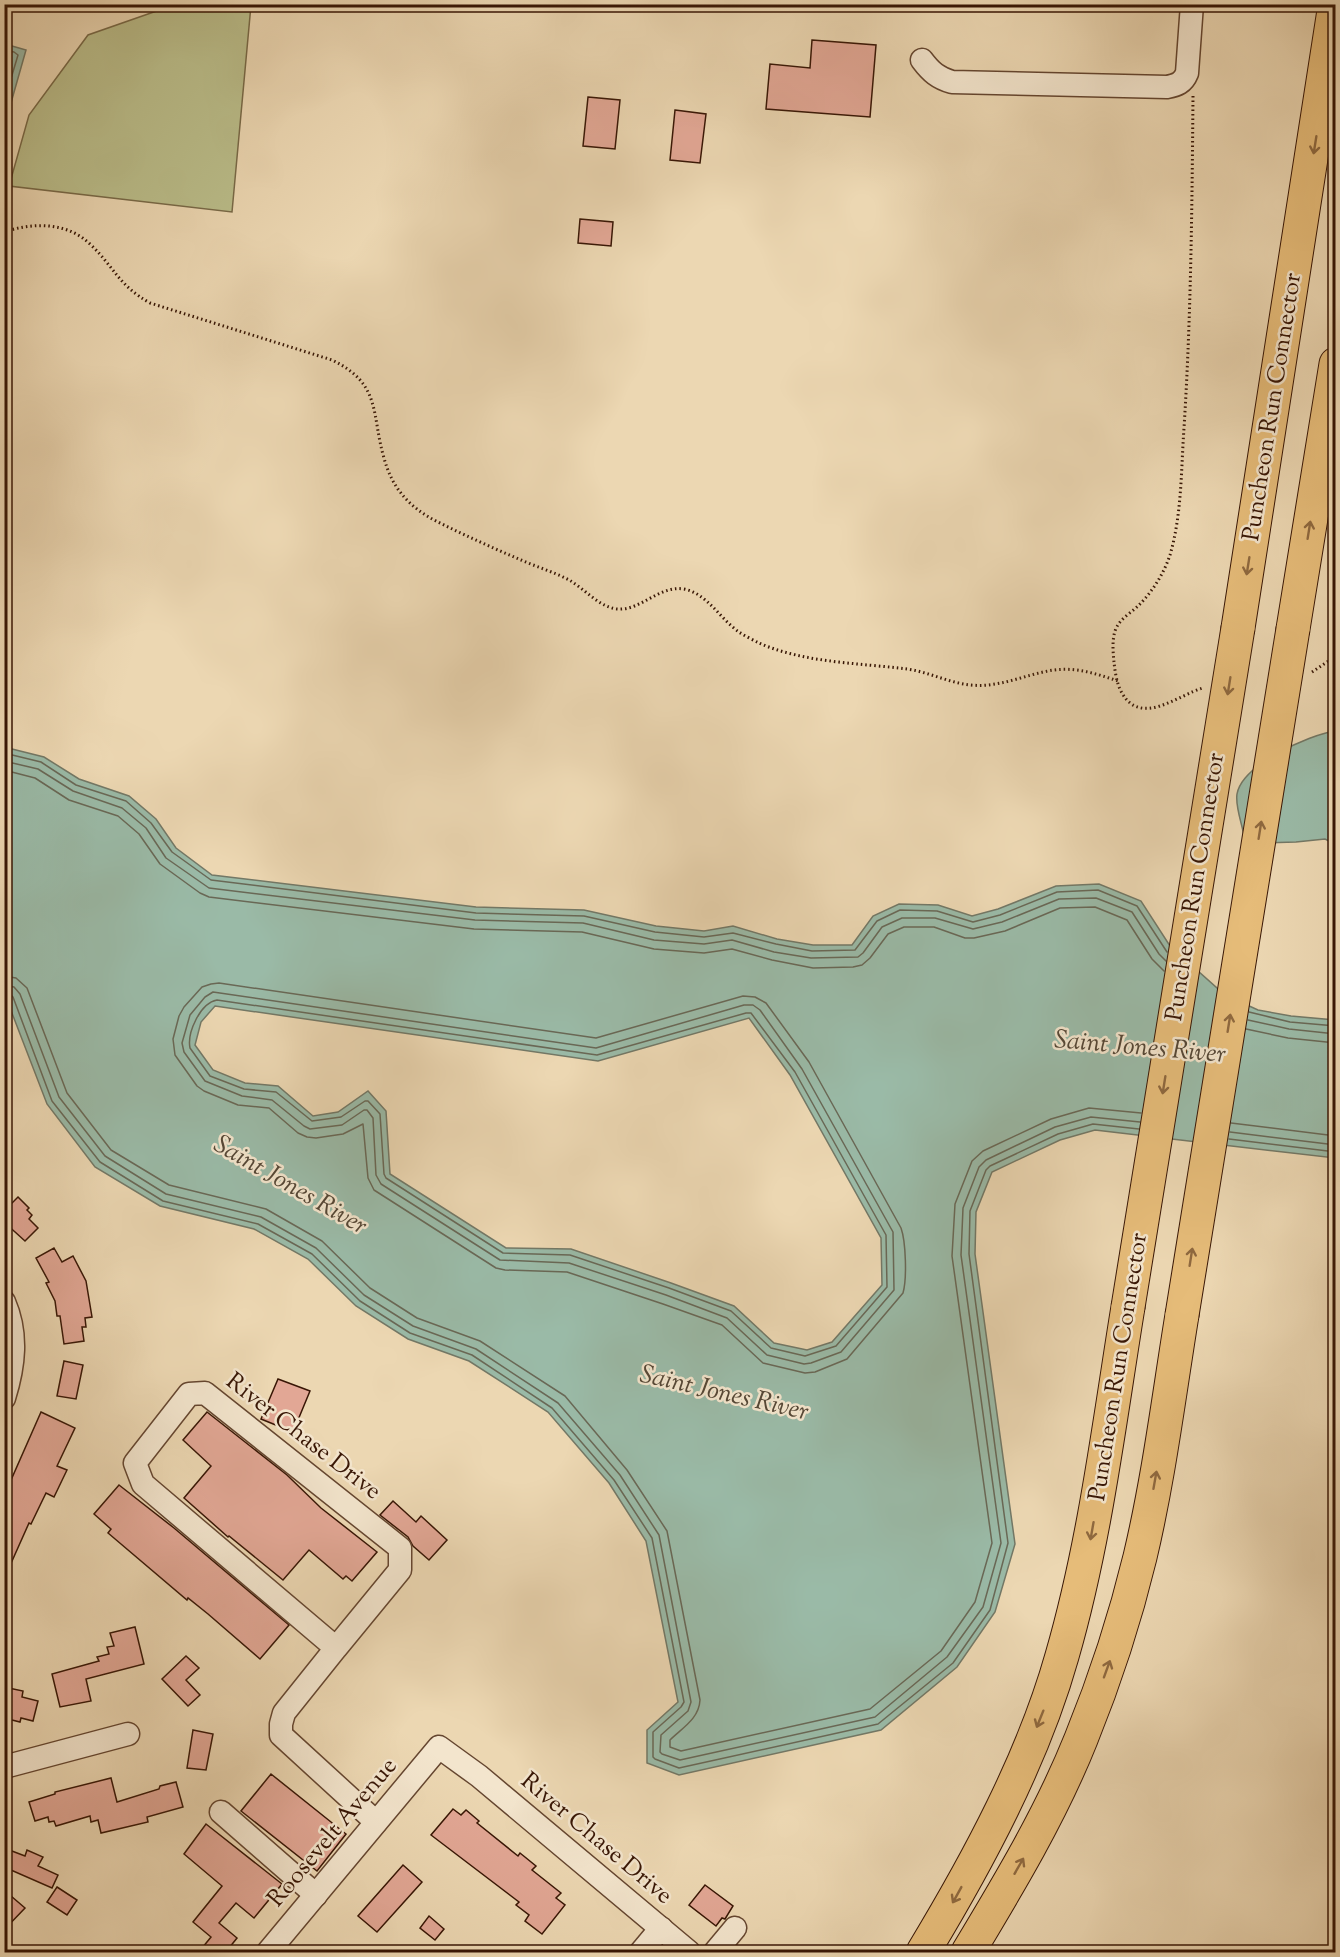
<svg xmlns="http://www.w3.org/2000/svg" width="1340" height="1957" font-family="'Sorts Mill Goudy',serif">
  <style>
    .green { fill: #babd8a; stroke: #796a48; stroke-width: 1.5 }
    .water { fill: #9abaa7; stroke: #737866; stroke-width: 1.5; fill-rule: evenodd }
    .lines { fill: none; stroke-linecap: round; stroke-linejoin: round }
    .shore { stroke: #696856; stroke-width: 1.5 }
    .building { fill: #e2a795; stroke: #381605; stroke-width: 1.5 }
    .minor-casing { stroke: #654630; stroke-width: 25 }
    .highway-casing { stroke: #381605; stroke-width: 35 }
    .path { stroke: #381605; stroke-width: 3; stroke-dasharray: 1.5 3; stroke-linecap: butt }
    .minor { stroke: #f3e5cd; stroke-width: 22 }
    .highway { stroke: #e6bc79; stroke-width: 33 }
    .highway-bridge-casing { stroke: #381605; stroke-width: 35; stroke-linecap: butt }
    .highway-bridge { stroke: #e6bc79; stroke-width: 33 }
    .oneway { stroke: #8f693f }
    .labels { text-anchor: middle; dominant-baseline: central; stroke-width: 5; stroke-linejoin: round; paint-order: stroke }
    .street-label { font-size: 24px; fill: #381605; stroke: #f3e5cd }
    .water-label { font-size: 26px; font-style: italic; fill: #554736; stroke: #f3e5cd }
  </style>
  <rect width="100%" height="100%" fill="#ecd7b2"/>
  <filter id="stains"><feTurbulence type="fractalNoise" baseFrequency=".00333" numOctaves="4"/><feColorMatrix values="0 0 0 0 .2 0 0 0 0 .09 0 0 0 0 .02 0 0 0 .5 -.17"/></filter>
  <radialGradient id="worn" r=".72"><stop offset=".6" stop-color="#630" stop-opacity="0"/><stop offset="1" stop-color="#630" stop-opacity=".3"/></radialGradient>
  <polygon class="green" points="195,4 251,5 232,212 9,186 29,115 88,35 168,7"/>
  <g class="water">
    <polygon points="5,44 26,50 5,124 4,44"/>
    <path d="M1335 731V844L1325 839 1296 842 1257 843 1244 836C1242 824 1235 806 1237 794 1242 765 1308 735 1335 731Z"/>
    <path d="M4 747 44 757 79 779 129 796 156 819 176 848 212 875 476 907 584 910 656 926 704 931 733 926 777 939 813 945H852L873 916 899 904 938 905 972 916 998 909 1056 886 1099 884 1141 901 1170 946 1225 995 1258 1010 1291 1016 1335 1020V1158L1095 1130 1060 1140 992 1172 976 1212 975 1254 1015 1544 995 1612 957 1667 881 1730 679 1775 647 1763V1730L678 1702 646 1541 609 1483 548 1412 469 1361 408 1339 356 1306 308 1259 254 1229 160 1206 95 1167 47 1104 5 995ZM215 1006 598 1061 749 1018 790 1075 881 1238 882 1285 832 1342 807 1350 774 1343 734 1306 671 1283 571 1249 506 1248 390 1174 386 1111 368 1091 338 1112 313 1116 278 1086 245 1083 213 1070 195 1045 201 1022Z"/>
  </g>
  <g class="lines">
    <g class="shore">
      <polyline points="4,50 14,52 18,55 4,102"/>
      <polyline points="4,753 41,762 76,785 126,801 151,823 172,852 211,880 476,913 584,916 655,932 704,937 733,933 776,944 812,951 855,950 877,921 900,910 937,911 973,922 1000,915 1057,892 1098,890 1137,906 1167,952"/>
      <polyline points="4,761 38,769 73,791 122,808 146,828 166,858 209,888 475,920 583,923 654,940 704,944 732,940 774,952 811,958 858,957 863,953 882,927 902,918 935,918 973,929 1002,922 1059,899 1096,898 1132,912 1159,954 1166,961"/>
      <polyline points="4,770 35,778 69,800 118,816 139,834 160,864 200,893 209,897 474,929 582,932 654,949 704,953 732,949 772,960 813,968 853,967 862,965 870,958 888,934 904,927 934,927 965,938 974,938 1005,931 1060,908 1095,907 1127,920 1152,959 1164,971"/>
      <path d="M4 976 16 978 27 988 67 1093 111 1150 169 1185 266 1209 322 1241 370 1288 417 1318 480 1341 565 1396 627 1470 667 1531 700 1700C699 1719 682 1728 670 1740V1747L681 1751 870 1709 941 1651 975 1602 992 1543 952 1256 955 1204 972 1161 983 1151 1051 1119 1089 1108 1141 1113"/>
      <path d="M219 983 596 1038 743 996 755 997 766 1003 809 1062 901 1228C906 1242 907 1279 903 1293L847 1359 815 1372 805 1373 763 1363 722 1325 663 1304 567 1272 505 1270 496 1268 374 1190 368 1178 363 1124 343 1134 316 1138 307 1137 298 1133 269 1108 238 1105 204 1091 197 1086 175 1055 173 1039 179 1016 184 1007 202 987 211 984Z"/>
      <polyline points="4,985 14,987 20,994 59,1097 105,1156 166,1194 261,1217 316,1248 364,1295 413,1326 476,1349 558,1403 620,1475 659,1535 691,1702 688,1711 661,1735 660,1752 662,1754 680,1760 875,1717 947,1657 983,1607 1001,1543 961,1255 963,1208 979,1167 986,1160 1055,1127 1091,1117 1140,1122"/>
      <polygon points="213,992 596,1048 744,1005 753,1005 760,1010 802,1069 893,1232 894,1290 841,1352 811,1363 804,1364 767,1355 727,1318 666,1295 569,1263 500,1260 381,1184 376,1175 373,1118 367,1110 364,1110 342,1125 310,1129 304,1126 272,1100 242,1096 205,1081 184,1052 182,1043 190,1015 205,997"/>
      <polyline points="4,993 9,993 13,997 52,1101 100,1162 163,1201 258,1224 312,1254 360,1301 410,1333 472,1355 552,1408 614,1480 652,1538 684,1702 681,1707 653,1732 653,1757 655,1759 679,1768 878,1724 953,1663 990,1610 1008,1543 969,1254 970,1211 986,1170 990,1166 1058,1134 1093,1124 1139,1129"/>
      <path d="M217 1000 597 1055 746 1013H751L795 1072 886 1235 887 1287 836 1346 805 1356 771 1348 731 1311 669 1288 570 1255 503 1253 386 1178 384 1174 380 1114 368 1101H365L341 1117 312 1121 276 1092 244 1089 210 1076 190 1048C187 1033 200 1003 217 1000Z"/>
      <polyline points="1249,1012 1290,1022 1336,1026"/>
      <polyline points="1248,1020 1289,1029 1336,1034"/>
      <polyline points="1246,1029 1288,1038 1336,1043"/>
      <polyline points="1231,1123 1336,1136"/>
      <polyline points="1230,1132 1336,1145"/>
      <polyline points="1229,1139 1336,1152"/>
    </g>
  </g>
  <g class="building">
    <polygon points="812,40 876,45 870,117 766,109 770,64 810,68"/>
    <polygon points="588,97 620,100 615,149 583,146"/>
    <polygon points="675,110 706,114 700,163 670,160"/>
    <polygon points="580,219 613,222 611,246 578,243"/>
    <polygon points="18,1197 29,1208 27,1210 32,1215 29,1219 38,1228 25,1241 4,1222 4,1211"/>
    <polygon points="54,1248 62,1262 73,1256 86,1281 92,1317 85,1318 86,1327 82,1327 84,1341 64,1344 60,1316 57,1316 55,1301 46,1283 49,1282 36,1258"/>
    <polygon points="64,1361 83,1365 76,1399 57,1396"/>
    <polygon points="278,1379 310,1391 293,1432 261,1419"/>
    <polygon points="41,1412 75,1428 57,1466 67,1470 54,1497 46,1493 31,1524 29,1523 4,1579 4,1496"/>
    <polygon points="207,1412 287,1475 321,1508 377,1552 352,1581 346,1576 343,1579 309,1550 283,1580 229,1536 228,1537 184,1498 211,1466 183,1440"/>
    <polygon points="119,1485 174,1528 289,1625 260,1659 208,1614 188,1598 187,1600 108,1533 111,1529 94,1514"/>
    <polygon points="393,1501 416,1522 421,1516 447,1540 429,1560 413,1546 408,1537 380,1515"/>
    <polygon points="135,1627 144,1664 86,1679 91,1701 60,1707 52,1674 99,1661 97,1657 109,1654 107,1647 114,1646 110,1633"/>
    <polygon points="186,1656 199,1668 186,1680 200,1695 188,1706 162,1679"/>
    <polygon points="4,1687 23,1691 22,1697 38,1701 33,1721 21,1718 20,1722 4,1718"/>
    <polygon points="193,1730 213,1734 206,1770 187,1768"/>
    <polygon points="271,1774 346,1834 317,1871 241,1811"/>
    <polygon points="111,1778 117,1802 159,1789 160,1786 176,1782 183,1807 147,1817 148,1822 101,1833 98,1820 91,1822 90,1816 56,1826 54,1821 49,1822 48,1817 35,1821 29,1802 55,1794 55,1792"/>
    <polygon points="453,1809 461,1815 466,1810 479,1821 477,1823 518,1856 520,1853 536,1866 532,1870 561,1893 556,1898 565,1905 542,1934 525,1921 529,1915 516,1905 519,1902 431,1835"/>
    <polygon points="206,1824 282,1884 254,1918 236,1903 219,1923 237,1938 225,1953 198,1953 211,1937 193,1922 222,1886 184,1854"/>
    <polygon points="4,1848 25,1856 27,1850 43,1857 38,1866 58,1875 52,1888 4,1867"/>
    <polygon points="403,1865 422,1882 377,1932 358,1916"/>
    <polygon points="705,1885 733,1906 725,1919 722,1918 716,1926 689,1905"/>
    <polygon points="57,1887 77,1900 67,1915 47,1902"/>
    <polygon points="4,1890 25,1908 4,1930"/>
    <polygon points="429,1916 444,1929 435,1940 420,1928"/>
  </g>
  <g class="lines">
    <defs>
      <g id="minor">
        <path d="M922 60C931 72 938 78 952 82L1167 87C1177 85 1183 83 1187 73L1192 4"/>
        <path d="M4 1302C18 1334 14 1366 4 1398"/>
        <polyline points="336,1648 400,1570 400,1548 205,1393 189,1394 135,1463 143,1484 336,1648 284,1713 281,1724 281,1735 376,1822"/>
        <polyline points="4,1767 128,1734"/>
        <polyline points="221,1812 316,1895"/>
        <polyline points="268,1952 439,1747 479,1776 689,1952"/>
        <polyline points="641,1952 661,1928"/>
        <polyline points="715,1952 735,1928"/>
      </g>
      <g id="highway">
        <polyline points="1238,628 1335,4"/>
        <polyline points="1293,629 1336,364"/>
        <path d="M923 1952C978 1861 1033 1759 1062 1656 1095 1542 1109 1424 1128 1307"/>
        <path d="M968 1952C1009 1884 1051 1814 1081 1739 1105 1680 1125 1619 1140 1557 1159 1477 1169 1395 1182 1315"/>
      </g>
    </defs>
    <use href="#minor" class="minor-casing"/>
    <use href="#highway" class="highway-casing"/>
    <g class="path">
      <path d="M1193 96C1192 207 1191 317 1184 428 1181 470 1182 514 1170 555 1164 573 1153 591 1139 605 1131 613 1119 619 1115 631 1112 641 1113 652 1114 662 1115 672 1117 685 1122 693 1141 727 1178 695 1203 688"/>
      <path d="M4 232C34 222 68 222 91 245 115 268 118 285 150 303L332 360C382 384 371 414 384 458 392 488 409 507 436 521 464 535 493 548 521 560 537 567 554 572 569 580 585 589 599 607 617 609 641 611 659 585 684 589 708 594 720 619 739 632 745 636 753 640 759 643 804 663 860 663 907 669 929 672 949 683 971 685 1000 688 1026 674 1054 670 1077 667 1097 674 1118 681"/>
      <polyline points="1312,672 1336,656"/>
    </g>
    <use href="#minor" class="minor"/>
    <use href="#highway" class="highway"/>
    <defs>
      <g id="highway-bridge">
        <polyline points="1128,1307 1238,628"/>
        <polyline points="1182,1315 1293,629"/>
      </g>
    </defs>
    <use href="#highway-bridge" class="highway-bridge-casing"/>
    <use href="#highway-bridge" class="highway-bridge"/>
  </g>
  <defs><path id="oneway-shaft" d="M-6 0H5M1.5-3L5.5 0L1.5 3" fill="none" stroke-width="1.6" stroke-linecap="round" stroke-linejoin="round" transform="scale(1.5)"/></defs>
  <g class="oneway">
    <use href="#oneway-shaft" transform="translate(1315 145) rotate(99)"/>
    <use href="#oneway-shaft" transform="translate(1309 530) rotate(-81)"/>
    <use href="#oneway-shaft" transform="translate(1248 566) rotate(99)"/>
    <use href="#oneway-shaft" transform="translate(1229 686) rotate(99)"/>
    <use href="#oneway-shaft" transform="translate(1260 830) rotate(-81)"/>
    <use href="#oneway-shaft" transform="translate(1229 1023) rotate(-81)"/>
    <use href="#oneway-shaft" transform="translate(1164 1085) rotate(99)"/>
    <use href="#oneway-shaft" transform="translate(1191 1257) rotate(-81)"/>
    <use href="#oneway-shaft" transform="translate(1155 1480) rotate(-80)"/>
    <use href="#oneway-shaft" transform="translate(1092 1531) rotate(100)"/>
    <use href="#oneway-shaft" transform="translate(1107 1669) rotate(-70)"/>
    <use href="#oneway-shaft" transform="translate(1040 1719) rotate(112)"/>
    <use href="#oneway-shaft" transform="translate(1019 1866) rotate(-60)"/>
    <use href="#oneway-shaft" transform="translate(957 1895) rotate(119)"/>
  </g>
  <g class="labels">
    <g class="street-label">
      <text transform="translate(1273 407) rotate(-81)">Puncheon Run Connector</text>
      <text transform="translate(1196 887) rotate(-81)">Puncheon Run Connector</text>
      <text transform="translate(1119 1367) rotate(-81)">Puncheon Run Connector</text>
      <text transform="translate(303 1437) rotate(38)">River Chase Drive</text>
      <text transform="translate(333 1833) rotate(-50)">Roosevelt Avenue</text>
      <text transform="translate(596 1839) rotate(40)">River Chase Drive</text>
    </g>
    <g class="water-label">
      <text transform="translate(1140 1048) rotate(5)">Saint Jones River</text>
      <text transform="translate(290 1186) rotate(30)">Saint Jones River</text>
      <text transform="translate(724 1394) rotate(13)">Saint Jones River</text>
    </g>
  </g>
  <rect width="1340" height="1957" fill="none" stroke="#ecd7b2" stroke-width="24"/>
  <rect x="6" y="6" width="1328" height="1945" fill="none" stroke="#381605" stroke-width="3"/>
  <rect x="12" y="12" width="1316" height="1933" fill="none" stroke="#381605" stroke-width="1.5"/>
  <rect width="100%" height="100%" filter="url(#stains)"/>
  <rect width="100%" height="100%" fill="url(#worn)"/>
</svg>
